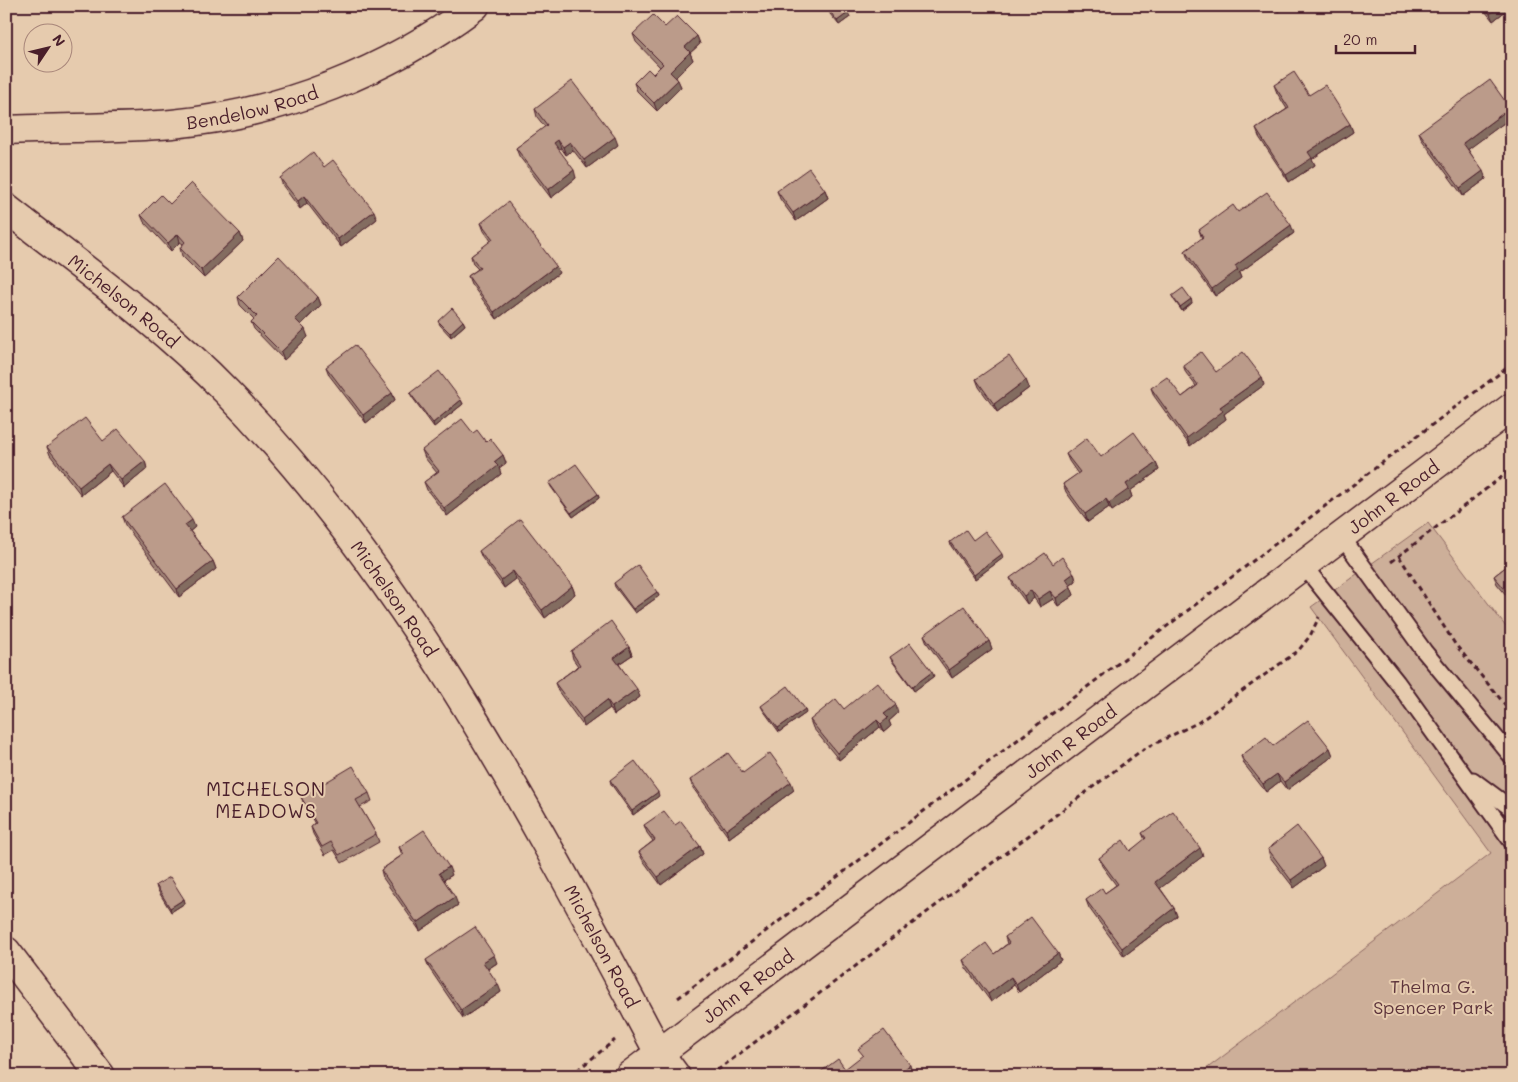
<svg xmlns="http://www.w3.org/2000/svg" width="1518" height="1082" font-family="Mali,sans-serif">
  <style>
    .green { fill: #cdaf99; stroke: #8c6762 }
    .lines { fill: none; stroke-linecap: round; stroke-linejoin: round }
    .lane-casing { stroke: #4a1f2b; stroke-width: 19 }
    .street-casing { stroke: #4a1f2b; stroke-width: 31 }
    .secondary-casing { stroke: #4a1f2b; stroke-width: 31 }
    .highway-casing { stroke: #4a1f2b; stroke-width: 31 }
    .path { stroke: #4a1f2b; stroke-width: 3; stroke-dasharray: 5 4; stroke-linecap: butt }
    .lane { stroke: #e6cbae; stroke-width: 15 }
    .street { stroke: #e6cbae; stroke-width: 28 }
    .secondary { stroke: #e6cbae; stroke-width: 28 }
    .highway { stroke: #e6cbae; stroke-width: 28 }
    .wall { fill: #a18577; stroke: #4a1f2b }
    .shaded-wall { fill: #836c61; stroke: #4a1f2b }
    .building { fill: #bb9b8a; stroke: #4a1f2b }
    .labels { text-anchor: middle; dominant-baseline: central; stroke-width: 4; stroke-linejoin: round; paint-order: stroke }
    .street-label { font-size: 18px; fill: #4a1f2b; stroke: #e6cbae }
    .park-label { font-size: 18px; fill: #5e353c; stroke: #e6cbae }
    .neighbourhood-label { font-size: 19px; letter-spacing: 1px; fill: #4a1f2b; stroke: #e6cbae }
  </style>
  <rect width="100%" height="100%" fill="#e6cbae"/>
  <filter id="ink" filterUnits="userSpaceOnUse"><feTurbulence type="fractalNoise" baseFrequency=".02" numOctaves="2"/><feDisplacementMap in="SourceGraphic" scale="10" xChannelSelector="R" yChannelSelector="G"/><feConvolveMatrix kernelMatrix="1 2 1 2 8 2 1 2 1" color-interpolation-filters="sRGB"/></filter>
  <g filter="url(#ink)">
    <polygon class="green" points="1428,523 1512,635 1512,1076 1197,1076 1491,853 1311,607"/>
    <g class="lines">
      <defs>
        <g id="lane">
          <polyline points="1342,537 1424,651 1512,757"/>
          <polyline points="1304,566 1397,682 1512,842"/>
          <polyline points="1473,780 1512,809"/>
        </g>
        <g id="street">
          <path id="s1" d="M6 130C61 127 117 129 172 124 281 114 388 71 475 6"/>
          <path id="s2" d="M6 208C81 267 160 323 227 392 412 581 535 821 659 1053L676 1076"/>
        </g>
        <g id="secondary">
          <path id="s3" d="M629 1076 1512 407"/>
        </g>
        <polyline id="highway" points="6,951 101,1076"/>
      </defs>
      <use href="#lane" class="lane-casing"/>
      <use href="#street" class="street-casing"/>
      <use href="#secondary" class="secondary-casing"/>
      <use href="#highway" class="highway-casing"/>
      <g class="path">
        <polyline points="1399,556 1455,644 1512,713"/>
        <polyline points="1391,562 1512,469"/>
        <polyline points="678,998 1512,364"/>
        <polyline points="570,1076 615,1040"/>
        <polyline points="710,1076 1142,750 1199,722 1298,651 1310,636 1319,617"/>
      </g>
      <use href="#lane" class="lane"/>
      <use href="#street" class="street"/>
      <use href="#secondary" class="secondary"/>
      <use href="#highway" class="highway"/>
    </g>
    <g class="wall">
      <polygon points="1481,6 1512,6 1493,21"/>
      <polygon points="829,10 848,13 850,17 839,25 830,14"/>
      <polygon points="665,27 697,36 700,44 690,53 693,60 676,77 681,87 657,111 637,91 634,83 653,74 660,67 636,42 633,34"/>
      <polygon points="1274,85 1309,95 1350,124 1353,132 1312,159 1315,165 1289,182 1259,137 1256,129 1287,109 1277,93"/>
      <polygon points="535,109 618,145 587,168 573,150 566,155 561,148 558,149 576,178 551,198 519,156 516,148 545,127 537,117"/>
      <polygon points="1512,112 1512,117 1468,149 1486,179 1463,196 1422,140 1419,132"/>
      <polygon points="324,167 377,219 341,247 307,203 300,209 283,186 280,178"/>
      <polygon points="825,190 828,198 796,221 780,199 777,191"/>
      <polygon points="170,204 240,233 243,241 204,278 182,256 180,248 183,244 180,242 171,251 144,222 141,215"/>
      <polygon points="1238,212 1294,233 1239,273 1241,278 1215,296 1188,259 1185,251 1202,239 1199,230"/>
      <polygon points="481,223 559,273 497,319 471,284 468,276 478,269 473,264 471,256 491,241 484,231"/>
      <polygon points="1172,296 1191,299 1192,303 1182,311 1174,300"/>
      <polygon points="238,297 318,297 321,305 301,325 308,337 284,360 254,329 251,322 254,319 240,305"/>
      <polygon points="438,321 463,321 465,325 451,337 440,325"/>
      <polygon points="1183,365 1216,372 1264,385 1224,414 1226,419 1190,446 1154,396 1151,388 1182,397 1196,386 1186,373"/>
      <polygon points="326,367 392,393 395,400 366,423 329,375"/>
      <polygon points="976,379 1026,380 1029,388 997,412 979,387"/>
      <polygon points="410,393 461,400 463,404 434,427 412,397"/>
      <polygon points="473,433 486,442 503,455 506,463 499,468 501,474 447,516 427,490 424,482 437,473 425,458 422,450"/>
      <polygon points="103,441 145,461 147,469 124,488 111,471 81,495 50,455 47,447"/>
      <polygon points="1066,454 1156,463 1159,470 1130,491 1132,497 1112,511 1109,507 1088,522 1066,492 1063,484 1078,474 1069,461"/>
      <polygon points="549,483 598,494 599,498 573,517 551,487"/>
      <polygon points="122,517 195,527 190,531 213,561 216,569 179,597 125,525"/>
      <polygon points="973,540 1003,558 975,579 951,546 950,542"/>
      <polygon points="479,551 572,586 575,594 545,618 516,579 504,588 482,558"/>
      <polygon points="1512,562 1512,602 1497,584 1494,576"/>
      <polygon points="1053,564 1074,573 1076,581 1070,586 1074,595 1058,606 1053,599 1040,607 1034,598 1027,604 1013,585 1010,578"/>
      <polygon points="614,583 657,592 659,596 635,613 615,587"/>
      <polygon points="924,635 989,641 992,649 952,678 927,643"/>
      <polygon points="629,647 632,655 619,664 640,697 614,715 610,708 584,727 558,691 555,683 578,666 573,659 571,651"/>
      <polygon points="890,657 934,676 914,691 892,661"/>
      <polygon points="761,706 806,713 779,732 763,710"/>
      <polygon points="844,709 898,713 889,721 891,726 884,732 880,727 839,760 813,728 810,720"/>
      <polygon points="1273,746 1330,748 1333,756 1287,790 1280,781 1266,792 1244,764 1241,756"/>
      <polygon points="743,773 794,790 729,838 693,788 690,780"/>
      <polygon points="610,780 659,796 633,815 611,784"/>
      <polygon points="369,793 372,801 360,807 376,834 379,842 342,863 334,850 325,855 313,834 311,827 315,824 304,804 301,797"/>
      <polygon points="644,825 675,825 700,846 703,854 661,885 642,859 639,852 653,841 647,833"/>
      <polygon points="1142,833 1203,856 1160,888 1174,908 1177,916 1124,956 1089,908 1086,900 1105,893 1116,885 1102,866 1099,858 1130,851 1145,840"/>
      <polygon points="399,847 452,875 444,880 458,905 420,931 383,878 381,870 402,855"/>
      <polygon points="1268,849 1321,858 1324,866 1294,888 1270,857"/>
      <polygon points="156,885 184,899 185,903 171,912 157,889"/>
      <polygon points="1005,937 1058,953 1061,960 1019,992 1014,985 991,1002 966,968 963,960 994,954 1007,944"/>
      <polygon points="426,960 497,963 488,969 501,992 463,1018 429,968"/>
    </g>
    <g class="shaded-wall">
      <polygon points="1278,6 1285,6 1278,12 1276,8"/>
      <polygon points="1499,6 1512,6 1493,21 1490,14"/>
      <polygon points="848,13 850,17 839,25 837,21"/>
      <polygon points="697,36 700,44 690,53 693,60 673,80 670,72 685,47"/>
      <polygon points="678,80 681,87 657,111 654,103"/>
      <polygon points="1510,108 1512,112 1512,117 1466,151 1463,143"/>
      <polygon points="1350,124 1353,132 1312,159 1315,165 1289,182 1286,175 1308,152"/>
      <polygon points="615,137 618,145 587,168 584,160"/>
      <polygon points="558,140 561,148 556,151 554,143"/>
      <polygon points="570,142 573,150 566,155 563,147"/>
      <polygon points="574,170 576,178 551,198 548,190"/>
      <polygon points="1483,171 1486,179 1463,196 1460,188"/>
      <polygon points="825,190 828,198 796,221 793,213"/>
      <polygon points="304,196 307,203 300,209 298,201"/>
      <polygon points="374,211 377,219 341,247 338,239"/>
      <polygon points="1291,225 1294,233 1239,273 1241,278 1215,296 1212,289 1235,266"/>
      <polygon points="240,233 243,241 204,278 201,270"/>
      <polygon points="178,234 180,242 171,251 168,243"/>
      <polygon points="556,266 559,273 497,319 494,312"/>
      <polygon points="318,297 321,305 298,327 295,319"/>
      <polygon points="1191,299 1192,303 1182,311 1180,307"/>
      <polygon points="463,321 465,325 451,337 450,333"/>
      <polygon points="305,329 308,337 284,360 281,352"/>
      <polygon points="1262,377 1264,385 1224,414 1226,419 1190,446 1187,438 1220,407"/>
      <polygon points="1026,380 1029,388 997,412 994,404"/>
      <polygon points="392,393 395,400 366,423 363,415"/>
      <polygon points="461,400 463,404 434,427 433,423"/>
      <polygon points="503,455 506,463 499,468 501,474 447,516 444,508 494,462"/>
      <polygon points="145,461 147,469 124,488 121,480"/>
      <polygon points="1156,463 1159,470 1130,491 1132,497 1112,511 1109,503 1126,484"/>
      <polygon points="108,464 111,471 81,495 79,487"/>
      <polygon points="598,494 599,498 573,517 571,513"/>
      <polygon points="1106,499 1109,507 1088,522 1085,514"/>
      <polygon points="192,520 195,527 188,533 185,525"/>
      <polygon points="1002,554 1003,558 975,579 974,575"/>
      <polygon points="213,561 216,569 179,597 177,589"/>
      <polygon points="513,571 516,579 504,588 501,580"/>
      <polygon points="1074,573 1076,581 1068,587 1066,579"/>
      <polygon points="572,586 575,594 545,618 542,610"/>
      <polygon points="1071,587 1074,595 1058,606 1056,598"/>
      <polygon points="1031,590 1034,598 1027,604 1024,596"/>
      <polygon points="1050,591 1053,599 1040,607 1038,599"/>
      <polygon points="657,592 659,596 635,613 633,609"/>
      <polygon points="989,641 992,649 952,678 949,670"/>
      <polygon points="629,647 632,655 617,665 614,658"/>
      <polygon points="932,672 934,676 914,691 912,687"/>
      <polygon points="637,689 640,697 614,715 612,707"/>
      <polygon points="607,700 610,708 584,727 582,719"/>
      <polygon points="896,705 898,713 889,721 891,726 884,732 881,724 884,714"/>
      <polygon points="805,709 806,713 779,732 778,728"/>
      <polygon points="877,720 880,727 839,760 837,753"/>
      <polygon points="1330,748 1333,756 1287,790 1284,782"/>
      <polygon points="1277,774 1280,781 1266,792 1263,784"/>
      <polygon points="791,782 794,790 729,838 726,830"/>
      <polygon points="658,792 659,796 633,815 632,811"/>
      <polygon points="700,846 703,854 661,885 658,877"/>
      <polygon points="1200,848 1203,856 1158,890 1155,882"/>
      <polygon points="1321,858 1324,866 1294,888 1291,880"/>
      <polygon points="449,867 452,875 442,881 439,873"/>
      <polygon points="455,897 458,905 420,931 417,923"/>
      <polygon points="184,899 185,903 171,912 170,908"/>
      <polygon points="1174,908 1177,916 1124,956 1122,948"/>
      <polygon points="1058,953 1061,960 1019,992 1016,984"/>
      <polygon points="494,955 497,963 486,970 483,962"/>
      <polygon points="1011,977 1014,985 991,1002 988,994"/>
      <polygon points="498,984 501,992 463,1018 461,1010"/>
      <polygon points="910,1065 912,1073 908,1076 895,1076"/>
    </g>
    <g class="building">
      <polygon points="835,6 843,6 848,13 837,21 829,10"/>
      <polygon points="1484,6 1499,6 1490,14"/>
      <polygon points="653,15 665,27 677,16 697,36 685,47 690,52 670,72 678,80 654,103 634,83 648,69 653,74 663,64 633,34"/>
      <polygon points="1294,72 1309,95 1325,85 1350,124 1308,152 1312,158 1286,175 1256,129 1289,108 1274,85"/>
      <polygon points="1490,80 1510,108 1463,143 1483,171 1460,188 1419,132"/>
      <polygon points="572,81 615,137 584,160 570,142 563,147 558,140 554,143 574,170 548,190 516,148 547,125 535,109"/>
      <polygon points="313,152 324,167 333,160 374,211 338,239 304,196 298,201 280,178"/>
      <polygon points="809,168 825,190 793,213 777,191"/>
      <polygon points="191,183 240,233 201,270 180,248 185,242 178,234 168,243 141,215 161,195 170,204"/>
      <polygon points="1267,192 1291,225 1235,266 1238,270 1212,289 1185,251 1203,237 1199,230 1233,205 1238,212"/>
      <polygon points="508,202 556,266 494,312 468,276 480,268 471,256 493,239 481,223"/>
      <polygon points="279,256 318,297 295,319 305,329 281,352 251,322 257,316 238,297"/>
      <polygon points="1183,288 1191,299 1180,307 1172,296"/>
      <polygon points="452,308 463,321 450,333 438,321"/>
      <polygon points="355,345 392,393 363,415 326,367"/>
      <polygon points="1201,352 1216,372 1243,352 1262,377 1220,407 1223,411 1187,438 1151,388 1167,377 1182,397 1198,385 1183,365"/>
      <polygon points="1009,356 1026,380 994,404 976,379"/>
      <polygon points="439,371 461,400 433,423 410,393"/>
      <polygon points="85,418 103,441 118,429 145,461 121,480 108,464 79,487 47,447"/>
      <polygon points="462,419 473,433 477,430 486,442 490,438 503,455 494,462 498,466 444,508 424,482 439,471 422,450"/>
      <polygon points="1134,432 1156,463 1126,484 1129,489 1109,503 1106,499 1085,514 1063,484 1080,472 1066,454 1087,438 1101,457"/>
      <polygon points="576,464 598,494 571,513 549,483"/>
      <polygon points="165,484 192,520 185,525 213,561 177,589 122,517"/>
      <polygon points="520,519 572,586 542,610 513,571 501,580 479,551"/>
      <polygon points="966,530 973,540 985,531 1002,554 974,575 950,542"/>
      <polygon points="1045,553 1053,564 1062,557 1074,573 1066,579 1071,587 1056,598 1050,591 1038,599 1031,590 1024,596 1010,578"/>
      <polygon points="1512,562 1512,598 1494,576"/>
      <polygon points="638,565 657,592 633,609 614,583"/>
      <polygon points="964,606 989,641 949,670 924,635"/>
      <polygon points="611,621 629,647 614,658 637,689 612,707 607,700 582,719 555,683 580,665 571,651"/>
      <polygon points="910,643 932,672 912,687 890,657"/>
      <polygon points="877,682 896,705 884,714 888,718 881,724 877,720 837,753 810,720 836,699 844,709"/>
      <polygon points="788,686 805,709 778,728 761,706"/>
      <polygon points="1308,720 1330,748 1284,782 1277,774 1263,784 1241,756 1266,737 1273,746"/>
      <polygon points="728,753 743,773 770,753 791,782 726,830 690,780"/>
      <polygon points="635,761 658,792 632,811 610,780"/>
      <polygon points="353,766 369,793 356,800 376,834 339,855 331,842 322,847 311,827 316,823 301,797"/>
      <polygon points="664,811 675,825 681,821 700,846 658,877 639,852 655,840 644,825"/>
      <polygon points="1173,811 1200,848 1155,882 1174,908 1122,948 1086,900 1102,888 1105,893 1118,884 1099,858 1123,840 1130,851 1146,838 1142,833"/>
      <polygon points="1297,826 1321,858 1291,880 1268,849"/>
      <polygon points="424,830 449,867 439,873 455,897 417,923 381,870 404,854 399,847"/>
      <polygon points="170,877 184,899 170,908 156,885"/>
      <polygon points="1031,917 1058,953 1016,984 1011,977 988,994 963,960 986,943 994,954 1009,943 1005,937"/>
      <polygon points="475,927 494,955 483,962 498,984 461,1010 426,960"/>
      <polygon points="884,1030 910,1065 895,1076 815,1076 838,1059 845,1069 863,1055 858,1049"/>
    </g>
  </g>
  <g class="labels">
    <g class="street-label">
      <text stroke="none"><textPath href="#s1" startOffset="248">Bendelow Road</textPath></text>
      <text stroke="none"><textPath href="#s2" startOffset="150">Michelson Road</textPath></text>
      <text stroke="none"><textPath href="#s3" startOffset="959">John R Road</textPath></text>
      <text stroke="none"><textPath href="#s2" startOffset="554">Michelson Road</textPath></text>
      <text stroke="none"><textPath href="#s3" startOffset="554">John R Road</textPath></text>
      <text stroke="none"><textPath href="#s2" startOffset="959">Michelson Road</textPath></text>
      <text stroke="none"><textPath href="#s3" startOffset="149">John R Road</textPath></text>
    </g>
    <g class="park-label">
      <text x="1433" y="986">Thelma G.<tspan x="1433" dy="21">Spencer Park</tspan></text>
    </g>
    <g class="neighbourhood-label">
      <text x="266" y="788">MICHELSON<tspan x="266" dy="22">MEADOWS</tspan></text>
    </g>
  </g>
  <rect width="1518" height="1082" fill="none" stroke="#e6cbae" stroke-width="25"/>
  <rect x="12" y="12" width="1493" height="1057" fill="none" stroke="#4a1f2b" stroke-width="2" filter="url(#ink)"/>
  <g transform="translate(48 48) rotate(55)"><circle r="24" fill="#e6cbae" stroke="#a8867a"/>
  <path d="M0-4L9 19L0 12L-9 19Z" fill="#4a1f2b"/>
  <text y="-8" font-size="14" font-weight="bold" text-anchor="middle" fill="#4a1f2b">N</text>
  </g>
  <path d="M1336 45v8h79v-8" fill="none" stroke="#4a1f2b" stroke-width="2.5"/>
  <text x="1343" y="45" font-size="15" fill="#4a1f2b" stroke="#e6cbae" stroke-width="4" paint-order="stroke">20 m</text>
</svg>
